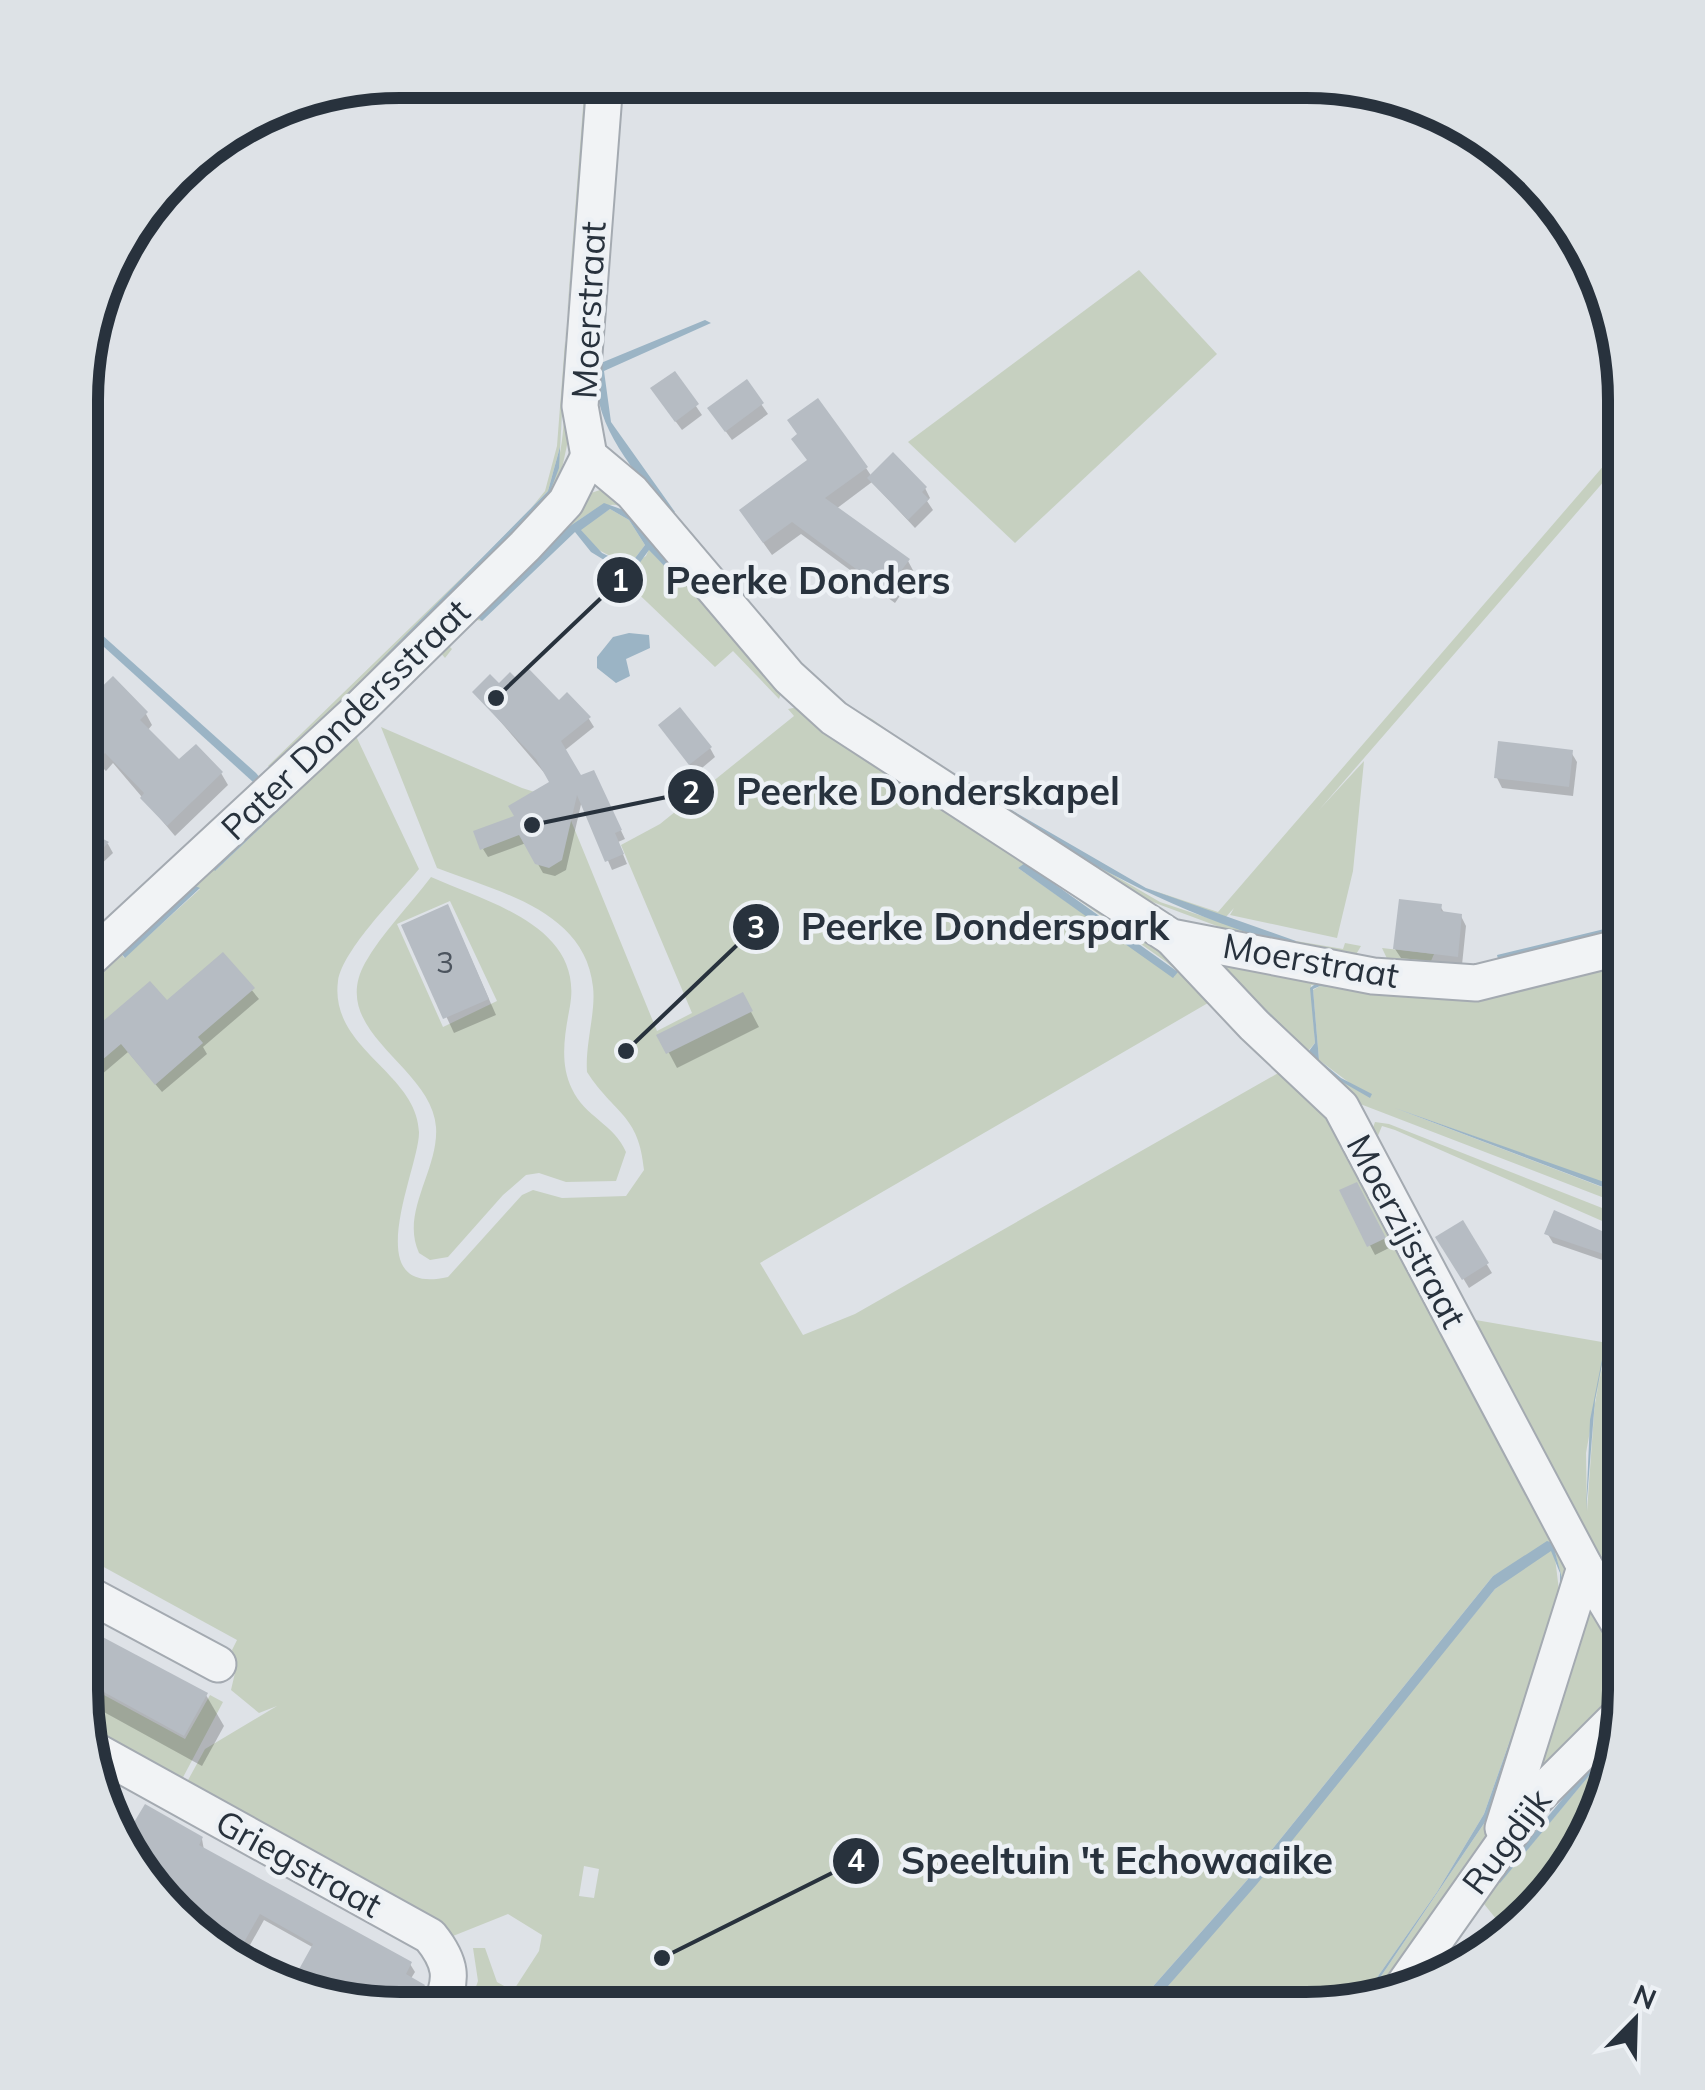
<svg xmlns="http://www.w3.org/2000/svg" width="1705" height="2090" font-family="Mulish,sans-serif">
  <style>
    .green { fill: #c6d0c0; fill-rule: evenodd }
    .water { fill: #9bb4c5; fill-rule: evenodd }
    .shadow { fill: #0003 }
    .building { fill: #b6bcc3 }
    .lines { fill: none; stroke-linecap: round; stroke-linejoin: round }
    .minor-casing { stroke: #a4aab1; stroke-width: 39 }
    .minor { stroke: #f1f3f5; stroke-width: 35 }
    .labels { text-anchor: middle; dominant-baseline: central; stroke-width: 9; stroke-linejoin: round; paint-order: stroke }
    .number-label { font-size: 30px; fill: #4c545e }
    .street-label { font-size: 35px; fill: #28323d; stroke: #edf1f5 }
    .rim { fill: none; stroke: #28323d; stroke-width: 12 }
    .leader { fill: none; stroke: #28323d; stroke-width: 4 }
    .callout-dot { fill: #28323d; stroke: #edf1f5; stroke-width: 4 }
    .mark-label { font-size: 30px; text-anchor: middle; font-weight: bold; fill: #fff }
    .callout-label { font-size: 38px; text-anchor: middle; font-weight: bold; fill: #28323d; stroke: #edf1f5; stroke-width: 9; stroke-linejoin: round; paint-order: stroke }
  </style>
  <rect width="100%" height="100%" fill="#dee2e7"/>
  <g class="green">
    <path d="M585 81 586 112 565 338 570 431 557 492 275 772 268 766 523 518 545 491 557 446ZM565 358C564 409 568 458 542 503L368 674 548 491 560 447Z"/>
    <polygon points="1139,270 1217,354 1015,543 908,442"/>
    <polygon points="1625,441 1625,457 1319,810 1364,761 1353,871 1337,938 1230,915 1234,908 1225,918 1146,888 1218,912"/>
    <path d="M603 489H616L782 691 779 699 733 651 715 667 603 560 622 571 646 556 649 549 671 573C658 554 641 515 619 506 588 493 500 594 477 617L482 621 472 619 447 644 452 649 445 658 435 646 588 494Z"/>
    <polygon points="610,509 629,520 645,545 629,566 595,548 580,529"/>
    <path d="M803 706 1095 901 1204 984 1324 1102 1354 1141 1563 1531 1572 1560 1571 1591 1489 1843 1377 1994 1367 1997 1487 1819 1566 1593 1554 1549 1560 1599 1484 1814 1437 1892 1362 1999 1326 2009H1149L1495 1589 1557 1544 1552 1541 1493 1576 1249 1878 1133 2009H1048L1037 1994 1017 2009H766L754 2005 753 2009H527L521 2003 515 2009H468L478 1981 473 1948H485L497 1982 513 1991 539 1951 542 1935 508 1914 453 1936 443 1922 187 1782 205 1749 277 1706 259 1713 231 1690 237 1664 232 1650 237 1640 80 1554V1547L87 1549 80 1545 82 979 117 958 116 952 185 885 199 884 210 873 209 863 345 732 352 726 362 731 358 735 353 729 211 866 216 870 356 736 419 869C398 895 343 949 338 981 329 1049 417 1072 419 1132 420 1167 355 1298 448 1277L522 1195 533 1190 562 1198 626 1196 644 1170C639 1114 614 1114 587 1072 585 1044 596 1012 593 987 585 910 498 892 437 868L381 727 522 788 563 801 657 1031 692 1013 621 845 660 824 794 716 788 709ZM1026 863 1165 961 1177 971 1174 977 1018 868ZM192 885 200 889 124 958 120 951ZM1205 999 1213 1003 1217 999 1324 1104 1340 1128 1280 1072 855 1314 803 1335 760 1263 1208 1003ZM1368 1177 1395 1232 1392 1235 1362 1180ZM1408 1251 1562 1532 1554 1533 1401 1255ZM584 1866 599 1869 594 1898 579 1896Z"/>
    <polygon points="846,706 872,719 989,802 992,797 1001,804 998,808 1160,902 1295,947 1296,941 1343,949 1345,943 1361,946 1351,963 1268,945 1115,888"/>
    <path d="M431 877C487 902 584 926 570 1006 565 1033 559 1063 572 1089 584 1116 615 1125 626 1152L616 1181 566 1182 539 1173 526 1175 503 1195 448 1257 430 1260 419 1253C400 1212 439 1170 436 1127 432 1066 327 1032 365 963 382 933 410 905 431 877ZM450 901 497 1001 443 1027 397 924Z"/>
    <polygon points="1382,948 1434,954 1428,968 1391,967"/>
    <path d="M1625 960V1097L1607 1184 1395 1108 1607 1189 1617 1169 1625 1115V1206L1355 1102 1214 963 1312 973ZM1311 985 1352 989 1320 986 1313 990 1319 1060 1351 1084 1330 1075 1250 995 1308 1051 1315 1043Z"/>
    <polygon points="1375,1122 1389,1124 1625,1217 1625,1231 1395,1130 1382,1126 1377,1138 1369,1139"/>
    <polygon points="1625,1238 1586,1453 1587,1511 1595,1400 1625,1263 1624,1623 1604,1564 1470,1319 1602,1342"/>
    <polygon points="1587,1588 1624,1645 1624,1698 1538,1781 1546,1706"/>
    <polygon points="80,1682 185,1739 210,1695 223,1702 180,1783 165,1769 90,1728"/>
    <path d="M1594 1759 1599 1764 1607 1761 1571 1868 1505 1930 1476 1894 1536 1814ZM1598 1765 1499 1883 1497 1879 1571 1784Z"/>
  </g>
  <g class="water">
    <path d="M705 320 711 323 604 371 611 422 675 512 671 514C634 472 591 425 596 365Z"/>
    <polygon points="565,358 559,468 550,492 532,515 367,674 548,491 560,447"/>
    <path d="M604 503 629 512 675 569 671 573 649 550 636 568 622 571 591 552 575 532 482 621 476 616 567 528ZM610 509 629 520 645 545 629 566 602 553 581 530Z"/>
    <polygon points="82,617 256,773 262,780 257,785 253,782 82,627"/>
    <polygon points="629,633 649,635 650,648 626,659 630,676 616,683 597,668 597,657 613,637"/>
    <polygon points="353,729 358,735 215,871 211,866"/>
    <path d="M1001 804 1146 888 1296 941 1294 947C1185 917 1093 868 998 808Z"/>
    <polygon points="1025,863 1178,972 1173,978 1018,868"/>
    <polygon points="193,885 200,888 125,958 120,952"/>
    <polygon points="1625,924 1625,931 1498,959 1497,955"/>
    <polygon points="1318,982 1353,989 1320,986 1313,989 1319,1060 1341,1078 1372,1094 1370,1098 1330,1075 1249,993 1309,1051 1315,1043 1310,988"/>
    <polygon points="1625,1097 1617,1169 1608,1189 1395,1108 1607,1183 1614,1168"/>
    <polygon points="1625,1244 1595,1400 1586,1511 1590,1420"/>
    <polygon points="1547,1541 1557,1544 1554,1548 1566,1593 1487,1819 1367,1997 1362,1999 1437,1892 1484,1814 1560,1599 1560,1573 1551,1551 1495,1589 1257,1884 1148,2009 1133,2009 1249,1878 1493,1576"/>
    <polygon points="1594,1761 1598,1765 1500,1883 1496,1879"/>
  </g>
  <g class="shadow">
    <polygon points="674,374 702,415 682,430 659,399"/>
    <polygon points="746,382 768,414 732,440 716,418"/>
    <polygon points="866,468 872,477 925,488 930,498 927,501 933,510 915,528 872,482 836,509 908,561 915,574 895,603 801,534 772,555 750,524"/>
    <polygon points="499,686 559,704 567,696 589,719 594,727 564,751 580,778 598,782 625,839 618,842 627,864 612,870 582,800 566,870 555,876 543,873 526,843 488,857 483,849 553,783 475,692"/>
    <polygon points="82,709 146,714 152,725 147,731 179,763 221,773 228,785 175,836 113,763 106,771 82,747"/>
    <polygon points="667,735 710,748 715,757 696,773"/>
    <polygon points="1571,752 1577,762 1573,796 1502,788 1497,778"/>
    <polygon points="82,831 108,844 113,853 95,870 82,846"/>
    <polygon points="82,871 90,881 82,890"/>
    <polygon points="1440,906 1445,914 1461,916 1466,926 1462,965 1401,958 1395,949"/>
    <polygon points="455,922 496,1015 454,1033 404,926"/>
    <polygon points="223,955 259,999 203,1047 207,1054 162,1092 128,1052 87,1087 81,1080 81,1043 166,1004"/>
    <polygon points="742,995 759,1027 677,1068 660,1036"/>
    <polygon points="1356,1185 1389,1248 1375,1255 1342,1192"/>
    <polygon points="1462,1223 1492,1273 1469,1288 1439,1238"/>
    <polygon points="1547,1233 1609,1237 1614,1247 1608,1262 1553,1243"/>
    <polygon points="80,1626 206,1695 224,1726 202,1766 82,1700"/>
    <polygon points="123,1821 134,1827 202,1839 204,1850 410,1964 415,1972 410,1980 428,1994 420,2009 378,2009 295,1981 314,1948 264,1920 245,1954 294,1981 222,1956 123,1850 118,1831"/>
  </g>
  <g class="building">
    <polygon points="675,371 699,404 675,422 650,388"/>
    <polygon points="747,379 764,403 725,432 707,408"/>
    <polygon points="818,398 868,467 825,498 910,559 886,591 792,522 763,543 739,510 807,460 791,439 797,434 787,420"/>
    <polygon points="893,452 927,487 922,492 929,499 908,520 867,478"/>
    <polygon points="528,668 559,700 567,692 591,717 561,741 581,775 594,770 622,830 615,833 624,854 605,862 577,795 562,860 549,868 535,864 519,835 480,850 473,831 514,816 508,806 549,782 536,759 472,692 490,674 499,683 510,672 517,679"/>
    <polygon points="113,676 148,712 140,720 179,759 196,744 223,772 167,826 140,798 144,793 105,753 97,761 82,745 82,706"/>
    <polygon points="680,707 712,747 689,765 658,725"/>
    <polygon points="1498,741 1573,750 1569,787 1494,778"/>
    <polygon points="82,828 109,842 82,870"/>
    <polygon points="1399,899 1442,904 1441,911 1462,914 1458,957 1393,949"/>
    <polygon points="448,904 489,999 443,1019 401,925"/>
    <polygon points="223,952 255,988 198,1037 203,1043 155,1085 121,1044 81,1078 81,1040 150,981 167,1000"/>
    <polygon points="743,992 753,1011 666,1054 656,1035"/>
    <polygon points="1357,1182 1386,1238 1367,1247 1339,1190"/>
    <polygon points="1554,1210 1611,1235 1603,1254 1544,1234"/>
    <polygon points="1463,1220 1489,1263 1462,1280 1435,1237"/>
    <polygon points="80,1625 208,1693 184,1736 80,1679"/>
    <polygon points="145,1804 203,1837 199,1845 412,1962 406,1974 425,1985 412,2009 378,2009 293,1980 313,1944 260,1914 235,1958 212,1946 123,1850 113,1813 133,1824"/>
  </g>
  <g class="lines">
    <defs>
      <g id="minor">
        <polyline points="605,81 580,406 589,456 632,492 789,677 834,718 1171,937 1373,976 1476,983 1625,946"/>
        <polyline points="1171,937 1254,1025 1341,1107 1585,1567 1624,1632"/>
        <polyline points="82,966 354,714 525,546 566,502 589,456"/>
        <polyline points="80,1590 218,1664"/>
        <path d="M96 1751 430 1936C451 1962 454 1979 439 2009"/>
        <polyline points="1503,1828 1585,1567"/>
        <polyline points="1403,1986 1534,1800 1624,1710"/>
      </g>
    </defs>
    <use href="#minor" class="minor-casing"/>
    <use href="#minor" class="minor"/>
  </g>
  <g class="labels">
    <g class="number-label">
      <text x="445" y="962">3</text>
    </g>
    <g class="street-label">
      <text transform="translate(588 310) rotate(-87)">Moerstraat</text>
      <text transform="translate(345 719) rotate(-44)">Pater Dondersstraat</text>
      <text transform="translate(1311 960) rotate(10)">Moerstraat</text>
      <text transform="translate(1407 1231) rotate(62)">Moerzijstraat</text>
      <text transform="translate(1506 1841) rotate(-53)">Rugdijk</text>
      <text transform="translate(299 1863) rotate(29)">Griegstraat</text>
    </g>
  </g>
  <path d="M0 0H1705V2090H0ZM400 98H1306A302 302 0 0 1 1608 400V1690A302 302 0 0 1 1306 1992H400A302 302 0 0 1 98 1690V400A302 302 0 0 1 400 98Z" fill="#dde2e6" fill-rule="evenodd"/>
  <path class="rim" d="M400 98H1306A302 302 0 0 1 1608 400V1690A302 302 0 0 1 1306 1992H400A302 302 0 0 1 98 1690V400A302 302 0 0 1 400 98Z"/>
  <path class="leader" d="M496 698L620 580M532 825L691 792M626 1051L756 927M662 1958L856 1861"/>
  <g class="callout-dot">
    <circle cx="496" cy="698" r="10"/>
    <circle cx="532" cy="825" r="10"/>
    <circle cx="626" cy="1051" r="10"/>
    <circle cx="662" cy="1958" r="10"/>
    <circle cx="620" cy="580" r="25"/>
    <circle cx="691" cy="792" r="25"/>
    <circle cx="756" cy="927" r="25"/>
    <circle cx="856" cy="1861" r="25"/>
  </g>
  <g class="mark-label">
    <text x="620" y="591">1</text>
    <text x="691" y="803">2</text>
    <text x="756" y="938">3</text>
    <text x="856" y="1871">4</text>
  </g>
  <g class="callout-label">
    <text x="808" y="594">Peerke Donders</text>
    <text x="928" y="805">Peerke Donderskapel</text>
    <text x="985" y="940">Peerke Donderspark</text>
    <text x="1117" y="1874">Speeltuin 't Echowaaike</text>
  </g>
  <g transform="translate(1635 2020) rotate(23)" stroke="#edf1f5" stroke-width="8" paint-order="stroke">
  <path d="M0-8L18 38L0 25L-18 38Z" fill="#28323d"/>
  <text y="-15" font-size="28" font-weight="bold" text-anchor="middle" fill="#28323d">N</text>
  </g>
</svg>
